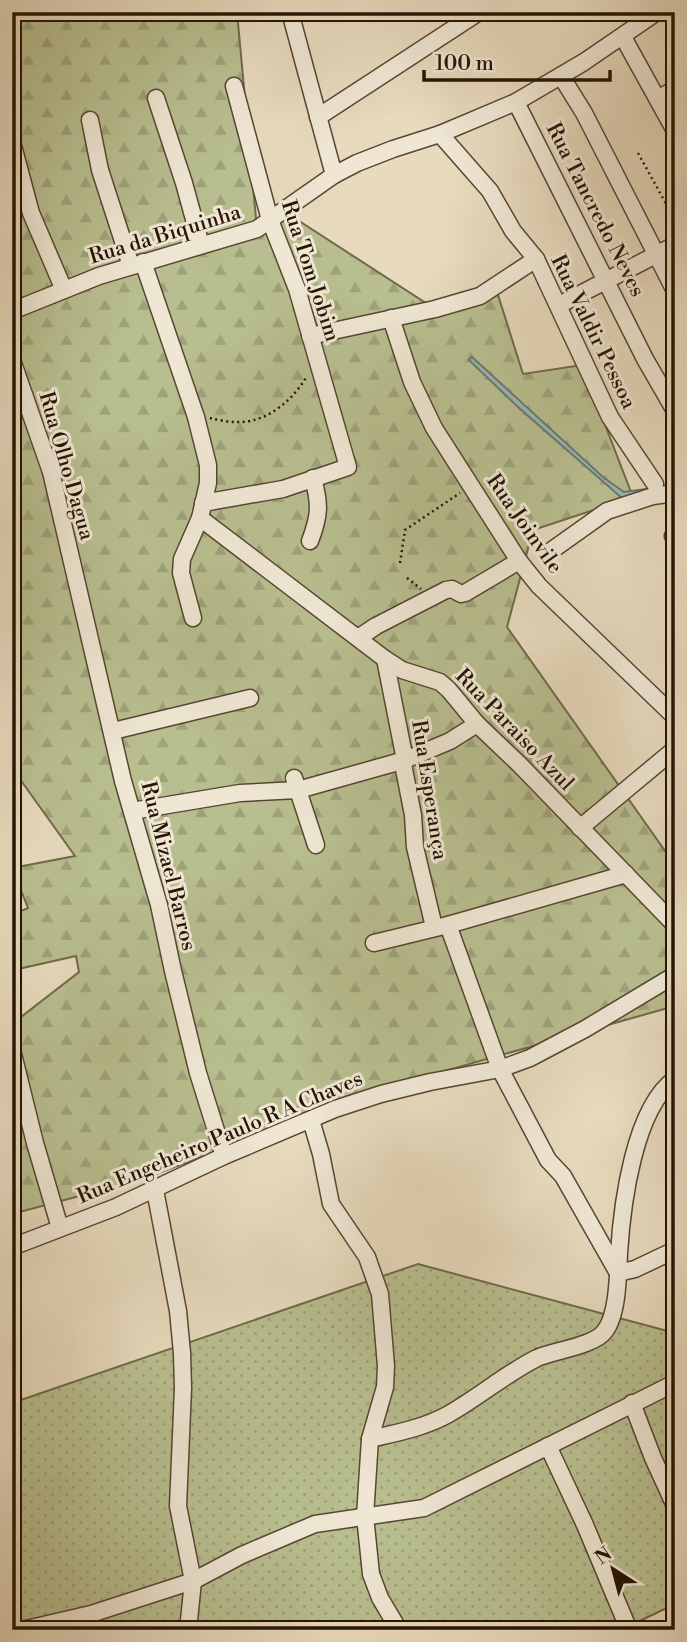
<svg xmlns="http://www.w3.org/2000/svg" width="687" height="1642" font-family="'Libre Bodoni',serif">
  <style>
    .grass { fill: url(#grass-dots); stroke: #706949; stroke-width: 2 }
    .forest { fill: url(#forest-firs); stroke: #706949; stroke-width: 2 }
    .water { fill: #98b9b8; stroke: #6b7770; stroke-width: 2 }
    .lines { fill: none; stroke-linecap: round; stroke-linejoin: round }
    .minor-casing { stroke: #574632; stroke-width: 19 }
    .path { stroke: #271403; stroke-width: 2.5; stroke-dasharray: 2 3.5; stroke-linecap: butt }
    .minor { stroke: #efe7d4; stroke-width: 16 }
    .labels { text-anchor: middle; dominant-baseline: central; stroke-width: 6; stroke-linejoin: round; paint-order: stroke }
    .street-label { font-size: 21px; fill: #271403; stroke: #efe7d4 }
  </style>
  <defs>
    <pattern id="grass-dots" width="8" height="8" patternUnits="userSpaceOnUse" patternTransform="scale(1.75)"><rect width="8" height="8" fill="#b8be8f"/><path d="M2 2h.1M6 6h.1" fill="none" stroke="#9ea27a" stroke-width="1.8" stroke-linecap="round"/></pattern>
    <pattern id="forest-firs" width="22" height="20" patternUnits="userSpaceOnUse" patternTransform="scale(1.75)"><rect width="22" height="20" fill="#b8be8f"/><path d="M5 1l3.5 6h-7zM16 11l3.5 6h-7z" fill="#9ea27a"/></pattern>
  </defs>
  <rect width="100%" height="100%" fill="#e7dabd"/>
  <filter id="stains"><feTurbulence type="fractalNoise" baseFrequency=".00286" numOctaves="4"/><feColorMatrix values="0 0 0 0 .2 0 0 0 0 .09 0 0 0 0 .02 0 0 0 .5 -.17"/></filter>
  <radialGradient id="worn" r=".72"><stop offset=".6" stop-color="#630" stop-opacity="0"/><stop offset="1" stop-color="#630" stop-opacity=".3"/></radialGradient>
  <polygon class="grass" points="418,1264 675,1333 675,1604 621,1630 13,1630 12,1403"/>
  <polygon class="forest" points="12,12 237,12 257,229 293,217 435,309 434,314 498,295 523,374 582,365 631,492 612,504 533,530 507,627 675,865 675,1006 381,1089 140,1180 12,1214 12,1024 79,972 76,956 18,969 12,957 12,915 28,908 12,868 75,856 12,768"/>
  <polygon class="water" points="472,357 604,478 624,492 668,486 675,482 675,488 623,499 519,408 469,360"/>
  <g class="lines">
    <defs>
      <g id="minor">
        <polyline points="290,12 334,175"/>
        <polyline points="623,37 675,131"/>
        <polyline points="561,76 584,113 675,291"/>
        <polyline points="156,98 184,183 201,245"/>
        <polyline points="658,99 675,89"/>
        <polyline points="516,102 645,359 675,411"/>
        <polyline points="318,117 479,12"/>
        <polyline points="90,120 100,170 131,266"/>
        <polyline points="440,134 490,191 513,231 536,259 610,417 655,484"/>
        <polyline points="12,142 31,213 64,290"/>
        <polyline points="143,262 196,417 208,465 208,483 200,518 182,559 181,573 193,618"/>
        <polyline points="559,305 675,245"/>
        <polyline points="12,311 99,276 257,229 334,175 357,163 393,149 440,134 516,102 584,62 657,12"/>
        <polyline points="391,318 412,382 434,428 519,561 539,586 675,717"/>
        <polyline points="310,336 435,309 480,296 536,259"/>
        <polyline points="12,360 51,472 123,781 159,905 173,971 198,1073 224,1156"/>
        <polyline points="203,503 283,489 348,467 297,289 270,220 234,86"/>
        <polyline points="200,518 385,659 402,670 440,682 449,690 477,724 519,764 675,925"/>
        <polyline points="673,536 675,535"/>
        <path d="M310 541C320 515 320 504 313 478"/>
        <polyline points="548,553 607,511 653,496 675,493"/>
        <polyline points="358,638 376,626 446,590 452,589 461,594 465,593 519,561"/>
        <polyline points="385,659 405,760 403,764 413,815 415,847 434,927"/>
        <polyline points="113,731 250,698"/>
        <polyline points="294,778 316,845"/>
        <polyline points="132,811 240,793 298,790 405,760 450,741 477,724"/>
        <polyline points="580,828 675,749"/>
        <polyline points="448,925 500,1069 548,1160 563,1176 618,1273 635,1269 675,1250"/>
        <polyline points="374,943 448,925 626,874"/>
        <polyline points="12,1050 35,1143 60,1228"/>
        <polyline points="311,1120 321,1154 331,1204 367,1257 380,1294 386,1366 385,1387 370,1439 365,1516 371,1574 380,1598 399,1630"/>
        <polyline points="155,1190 178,1311 182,1353 183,1388 178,1506 193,1581 188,1630"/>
        <polyline points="12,1247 116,1207 224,1156 335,1109 381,1094 430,1082 500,1069 530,1058 585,1029 675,975"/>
        <polyline points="632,1403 653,1458 675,1506"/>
        <path d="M370 1439C396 1433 423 1428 447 1415 478 1398 505 1374 537 1358 556 1350 594 1346 605 1331 618 1314 618 1274 619 1253 622 1205 634 1108 675 1079"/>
        <polyline points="548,1446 585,1525 629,1630"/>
        <polyline points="22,1630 91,1614 193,1581 242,1555 315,1524 424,1508 675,1383"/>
      </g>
    </defs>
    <use href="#minor" class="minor-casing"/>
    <g class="path">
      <polyline points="638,153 675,220"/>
      <path d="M210 418C218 420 228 422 237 422 267 423 293 400 307 376"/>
      <polyline points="400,563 405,530 460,493"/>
      <polyline points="407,578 421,589"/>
    </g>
    <use href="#minor" class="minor"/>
  </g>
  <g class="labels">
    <g class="street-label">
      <text transform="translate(595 210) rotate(63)">Rua Tancredo Neves</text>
      <text transform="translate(165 235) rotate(-17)">Rua da Biquinha</text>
      <text transform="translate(310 271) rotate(72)">Rua Tom Jobim</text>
      <text transform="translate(593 332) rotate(64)">Rua Valdir Pessoa</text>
      <text transform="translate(66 466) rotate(74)">Rua Olho Dagua</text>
      <text transform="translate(524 524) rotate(55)">Rua Joinvile</text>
      <text transform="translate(514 730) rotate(46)">Rua Paraiso Azul</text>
      <text transform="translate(429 790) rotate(81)">Rua Esperança</text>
      <text transform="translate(168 866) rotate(76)">Rua Mizael Barros</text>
      <text transform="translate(220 1138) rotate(-23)">Rua Engeheiro Paulo R A Chaves</text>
    </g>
  </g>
  <rect width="687" height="1642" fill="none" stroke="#e7dabd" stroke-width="42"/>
  <rect x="14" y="14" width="659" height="1614" fill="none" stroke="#271403" stroke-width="3.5"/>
  <rect x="21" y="21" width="645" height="1600" fill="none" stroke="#271403" stroke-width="2"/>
  <g transform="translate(613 1569) rotate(324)" stroke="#efe7d4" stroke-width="5" paint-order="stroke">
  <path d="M0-5L12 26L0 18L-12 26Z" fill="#271403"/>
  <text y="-10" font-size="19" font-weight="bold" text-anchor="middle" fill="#271403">N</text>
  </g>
  <path d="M424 70v10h186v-10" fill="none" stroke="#271403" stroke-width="3.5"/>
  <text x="435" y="70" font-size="21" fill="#271403" stroke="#efe7d4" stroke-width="5" paint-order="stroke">100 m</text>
  <rect width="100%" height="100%" filter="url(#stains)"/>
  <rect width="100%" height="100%" fill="url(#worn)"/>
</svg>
